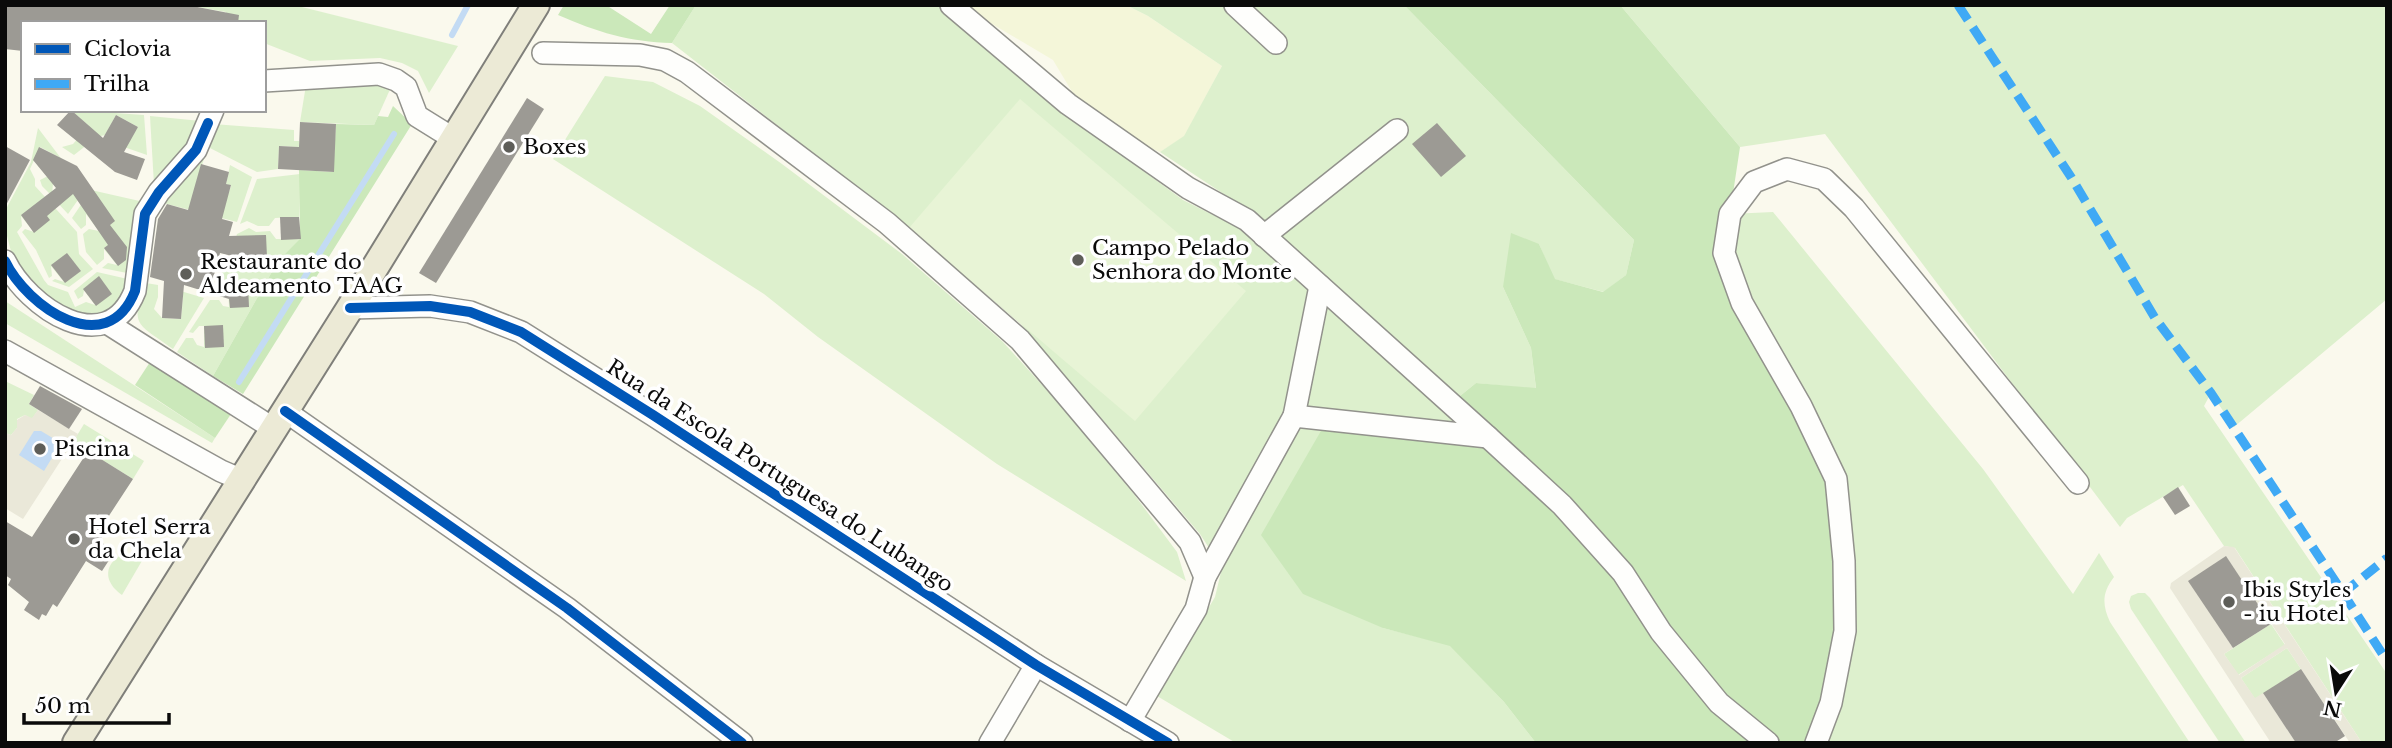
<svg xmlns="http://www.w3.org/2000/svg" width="2392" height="748" font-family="'Libre Baskerville',serif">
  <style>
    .farmland { fill: #f4f6d9 }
    .green { fill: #ddf0cd }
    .forest { fill: #cbe8ba }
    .pitch { fill: #e8f4d6 }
    .plaza { fill: #eae8d9; fill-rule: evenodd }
    .water { fill: #c3dbf4 }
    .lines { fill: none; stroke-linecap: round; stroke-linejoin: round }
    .stream { stroke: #c3dbf4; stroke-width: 6 }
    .building { fill: #9c9a94 }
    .minor-casing { stroke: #92928c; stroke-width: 24 }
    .major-casing { stroke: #7f7f7a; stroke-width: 30 }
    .minor { stroke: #fefefc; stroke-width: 21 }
    .major { stroke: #ecead6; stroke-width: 26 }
    .quiet { stroke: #3fa9f5; stroke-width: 9; stroke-dasharray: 18 9; stroke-linecap: butt }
    .cycleway-casing { stroke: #fff; stroke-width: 15 }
    .cycleway { stroke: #0057b8; stroke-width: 10 }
    .poi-dot { fill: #5e5e59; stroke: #fff; stroke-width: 2.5 }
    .labels { text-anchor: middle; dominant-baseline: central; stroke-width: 7; stroke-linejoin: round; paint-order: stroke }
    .poi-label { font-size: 21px; fill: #0a0a0a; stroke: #fff; text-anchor: start }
    .street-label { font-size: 21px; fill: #0a0a0a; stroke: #fff }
  </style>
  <rect width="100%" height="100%" fill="#faf9ed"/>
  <polygon class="farmland" points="960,5 1126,5 1148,16 1222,66 1184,137 1160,152 1120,135 1080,105 1053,60"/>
  <g class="green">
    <polygon points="187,5 294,5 458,46 429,93 418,71 402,63 380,58 310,61 264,43 264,23 224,23 226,12"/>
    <polygon points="696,5 937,5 957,19 1023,78 1105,143 1183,200 1245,231 1463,425 1383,628 1450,645 1504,702 1536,743 1236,743 1157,696 1215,597 1222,568 1200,534 1021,324 909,228 672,43"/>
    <polygon points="1126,5 1404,5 1634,240 1626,275 1604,292 1554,279 1539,244 1503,287 1531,348 1536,389 1476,383 1455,400 1251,212 1160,152 1184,136 1222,66 1148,16"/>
    <polygon points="1620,5 2387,5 2387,299 2234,427 2211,393 2204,406 2387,674 2387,743 2362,743 2235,548 2224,546 2183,485 2127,518 2120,527 1825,134 1740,147"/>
    <polygon points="605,76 653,82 700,106 782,164 902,254 1002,341 1053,397 1133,493 1177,552 1186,581 997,464 818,337 764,294 553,159"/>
    <polygon points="373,79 392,85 374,125 300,122 306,85"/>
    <polygon points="71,110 144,115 147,155 124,147 138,127 116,115 105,135 97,137 74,155 62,147 73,144 89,126"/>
    <polygon points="150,116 201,121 193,142 154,185"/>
    <polygon points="213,124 294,130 294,141 299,141 299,147 279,146 278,169 257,172 206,146"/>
    <polygon points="38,128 85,190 68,214 55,200 65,200 53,183 52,196 42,186 40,180 50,175 59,157 40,147 30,169 35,179 35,186 77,232 79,254 93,269 69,287 52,281 55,279 64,282 51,266 52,276 49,278 36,250 22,232 25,229 34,232 21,216 22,226 17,232 44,280 48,285 68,292 75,307 86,302 95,305 84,290 83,296 78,299 74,291 97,272 132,280 122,298 109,311 86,317 51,301 14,263 5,228 5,211 31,162"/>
    <polygon points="206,153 196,183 229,192 231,186 226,184 230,165 252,177 237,222 159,202"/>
    <polygon points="300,174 299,217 275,218 269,226 258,226 247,221 240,224 257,179"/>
    <polygon points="91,190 144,202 132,274 102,268 108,263 117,265 104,249 104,259 97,265 86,252 83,234 89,229 99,231 86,214 86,225 81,229 72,218"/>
    <path d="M1773 212 1983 469 2073 594 2099 553 2114 577C2102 593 2102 604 2110 622L2190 743H1816L1724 253 1730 214Z"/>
    <polygon points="249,228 256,232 270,231 276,239 301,239 278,261 213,376 177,352 186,338 193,338 197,345 204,347 204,326 199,326 193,333 189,332 210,300 219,300 223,306 229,307 228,286 213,293 232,249 241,256 247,257 234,244 237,234"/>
    <path d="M146 283 158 285V297L154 309 162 318 181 319 183 297 164 286 204 298 173 349C138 323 129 327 146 283Z"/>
    <polygon points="5,301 215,438 212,443 5,323"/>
    <polygon points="5,381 34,395 29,404 38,410 32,419 25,415 17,419 17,428 11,435 5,433"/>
    <polygon points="84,424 144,461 133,479 73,442"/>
    <path d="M125 553 143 559 122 595C103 582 103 563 125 553Z"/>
    <polygon points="2138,593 2145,593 2150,598 2246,743 2220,743 2131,609 2129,602 2131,596"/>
    <polygon points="2271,624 2285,645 2238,675 2224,654"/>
    <polygon points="2287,648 2301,669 2255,699 2241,678"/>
  </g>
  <g class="forest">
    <path d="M564 5H606L651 34 670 5H696L672 43C629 42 597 32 558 15Z"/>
    <polygon points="1404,5 1620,5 1740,147 1724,253 1836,479 1845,631 1816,743 1536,743 1504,702 1450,646 1383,628 1303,594 1261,535 1333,410 1462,425 1455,400 1476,383 1536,388 1531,348 1503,287 1511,233 1539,244 1555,279 1603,292 1626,275 1634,240"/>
    <polygon points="393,106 412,124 243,394 213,376 278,261 300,239 299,170 333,172 336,124 374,125 378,116 388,117"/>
    <polygon points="152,359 233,411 215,438 135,385"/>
  </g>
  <polygon class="pitch" points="1020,99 1246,291 1135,421 909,228"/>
  <g class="plaza">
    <polygon points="38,410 78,434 23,519 5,508 5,433 11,435 17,428 17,420 25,415 32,418"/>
    <path d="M2224 546 2234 547 2362 743H2350L2287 648 2241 678 2255 698 2263 693 2296 743H2271L2170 588 2171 583ZM2226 557 2285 644 2239 675 2224 654 2233 648 2189 581Z"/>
  </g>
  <polygon class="water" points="34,431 41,431 61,443 44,471 19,455"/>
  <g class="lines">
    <g class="stream">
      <polyline points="452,35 468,5"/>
      <polyline points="239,382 394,134"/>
    </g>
  </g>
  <g class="building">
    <polygon points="5,5 187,5 239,15 238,23 23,23 23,51 5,49"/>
    <polygon points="527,98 544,109 436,283 419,273"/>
    <polygon points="71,110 103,138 116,115 138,127 124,152 145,159 137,180 115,172 57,125"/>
    <polygon points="300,122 336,124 334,172 278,169 279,146 299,147"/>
    <polygon points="1437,123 1466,156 1441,177 1412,144"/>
    <polygon points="5,146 30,160 5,207"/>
    <polygon points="39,147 77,166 115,221 110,225 127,247 126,260 118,266 104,248 108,245 73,194 47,216 50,220 34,233 21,215 56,188 33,160"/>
    <polygon points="201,164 229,172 226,184 231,185 222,219 233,222 229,236 266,235 267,257 240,258 220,253 211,286 248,285 249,307 230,308 229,299 184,285 181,319 162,318 164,281 150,277 158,219 167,204 188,210"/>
    <polygon points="280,217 299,217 301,239 281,240"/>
    <polygon points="67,253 81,271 65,283 51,265"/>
    <polygon points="99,276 112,294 96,306 83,289"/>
    <polygon points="223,325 224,347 205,348 204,326"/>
    <polygon points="40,386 82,409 69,429 29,404"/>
    <polygon points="88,451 133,479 99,531 104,534 99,541 115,551 102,571 86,561 57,607 53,604 46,616 42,614 39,620 24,610 29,602 8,585 11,579 5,575 5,521 32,537"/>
    <polygon points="2178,487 2190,506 2175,515 2163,497"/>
    <polygon points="2226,556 2271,624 2233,648 2188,581"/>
    <polygon points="2301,669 2345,736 2334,743 2296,743 2263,693"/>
  </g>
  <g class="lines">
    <defs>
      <g id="minor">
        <polyline points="951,5 1068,104 1188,188 1247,220 1488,437 1562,505 1623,573 1661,632 1719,703 1768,743"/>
        <polyline points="1235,5 1276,43"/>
        <polyline points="543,53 640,55 665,60 687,72 887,223 1020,340 1190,542 1205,577"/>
        <polyline points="264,81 379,74 396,80 406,87 417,116 454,139"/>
        <polyline points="1264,236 1397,130"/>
        <path d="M5 261C27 307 107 362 135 291L145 214 159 192 196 150 213 110"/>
        <polyline points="1320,286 1294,416 1488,437"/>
        <polyline points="350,308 430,306 470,312 521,332 653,415 1036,665 1168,743"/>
        <polyline points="107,323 274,429"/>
        <polyline points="5,351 221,471 242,480"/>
        <polyline points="285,411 567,608 742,743"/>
        <polyline points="1130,721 1196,609 1205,577 1294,416"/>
        <polyline points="990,743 1036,665"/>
        <polyline points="1816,743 1831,703 1845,631 1844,561 1836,479 1801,406 1742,303 1724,253 1730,214 1754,182 1787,169 1824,179 1854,208 2078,483"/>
      </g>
      <polyline id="major" points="76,743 350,308 536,5"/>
    </defs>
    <use href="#minor" class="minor-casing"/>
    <use href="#major" class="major-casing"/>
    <use href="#minor" class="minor"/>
    <use href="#major" class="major"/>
    <g class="quiet">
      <polyline points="1958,5 2071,177 2155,318 2211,393 2343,593 2387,558"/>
      <polyline points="2343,593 2387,661"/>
    </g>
    <defs>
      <g id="cycleway">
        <path d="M5 261C27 307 107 362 135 291L145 214 159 192 196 150 208 123"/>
        <polyline points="350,308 430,306 470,312 521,332 653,415 1036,665 1168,743"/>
        <polyline points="285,411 567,608 742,743"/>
      </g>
    </defs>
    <use href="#cycleway" class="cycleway-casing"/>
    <use href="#cycleway" class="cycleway"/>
  </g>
  <g class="poi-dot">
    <circle cx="509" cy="147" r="7"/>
    <circle cx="1078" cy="260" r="7"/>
    <circle cx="186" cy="274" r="7"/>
    <circle cx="40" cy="449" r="7"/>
    <circle cx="74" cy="539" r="7"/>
    <circle cx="2229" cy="602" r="7"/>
  </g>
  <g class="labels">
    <g class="poi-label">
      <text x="523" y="147">Boxes</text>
      <text x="1092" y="248">Campo Pelado<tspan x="1092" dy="24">Senhora do Monte</tspan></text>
      <text x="200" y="262">Restaurante do<tspan x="200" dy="24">Aldeamento TAAG</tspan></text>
      <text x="54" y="449">Piscina</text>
      <text x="88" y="527">Hotel Serra<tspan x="88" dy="24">da Chela</tspan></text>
      <text x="2243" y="590">Ibis Styles<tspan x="2243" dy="24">- iu Hotel</tspan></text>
    </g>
    <g class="street-label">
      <text transform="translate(780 476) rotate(33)">Rua da Escola Portuguesa do Lubango</text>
    </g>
  </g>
  <rect width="2392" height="748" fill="none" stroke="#0a0a0a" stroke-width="14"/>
  <rect x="21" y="21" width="245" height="91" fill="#ffffff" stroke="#9d9d9d" stroke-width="2"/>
  <rect x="35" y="44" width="35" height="10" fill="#0057b8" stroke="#9d9d9d" stroke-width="2"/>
  <text x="84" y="56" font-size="21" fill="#0a0a0a">Ciclovia</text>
  <rect x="35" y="79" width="35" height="10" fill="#3fa9f5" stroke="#9d9d9d" stroke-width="2"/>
  <text x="84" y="91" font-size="21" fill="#0a0a0a">Trilha</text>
  <g transform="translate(2336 692) rotate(192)" stroke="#ffffff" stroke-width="5" paint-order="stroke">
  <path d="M0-5L12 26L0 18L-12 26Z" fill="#0a0a0a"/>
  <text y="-10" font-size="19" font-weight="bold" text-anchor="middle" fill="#0a0a0a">N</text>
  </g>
  <path d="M24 713v10h145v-10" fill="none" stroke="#0a0a0a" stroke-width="3.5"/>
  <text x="35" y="713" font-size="21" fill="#0a0a0a" stroke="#ffffff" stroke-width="5" paint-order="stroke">50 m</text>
</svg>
